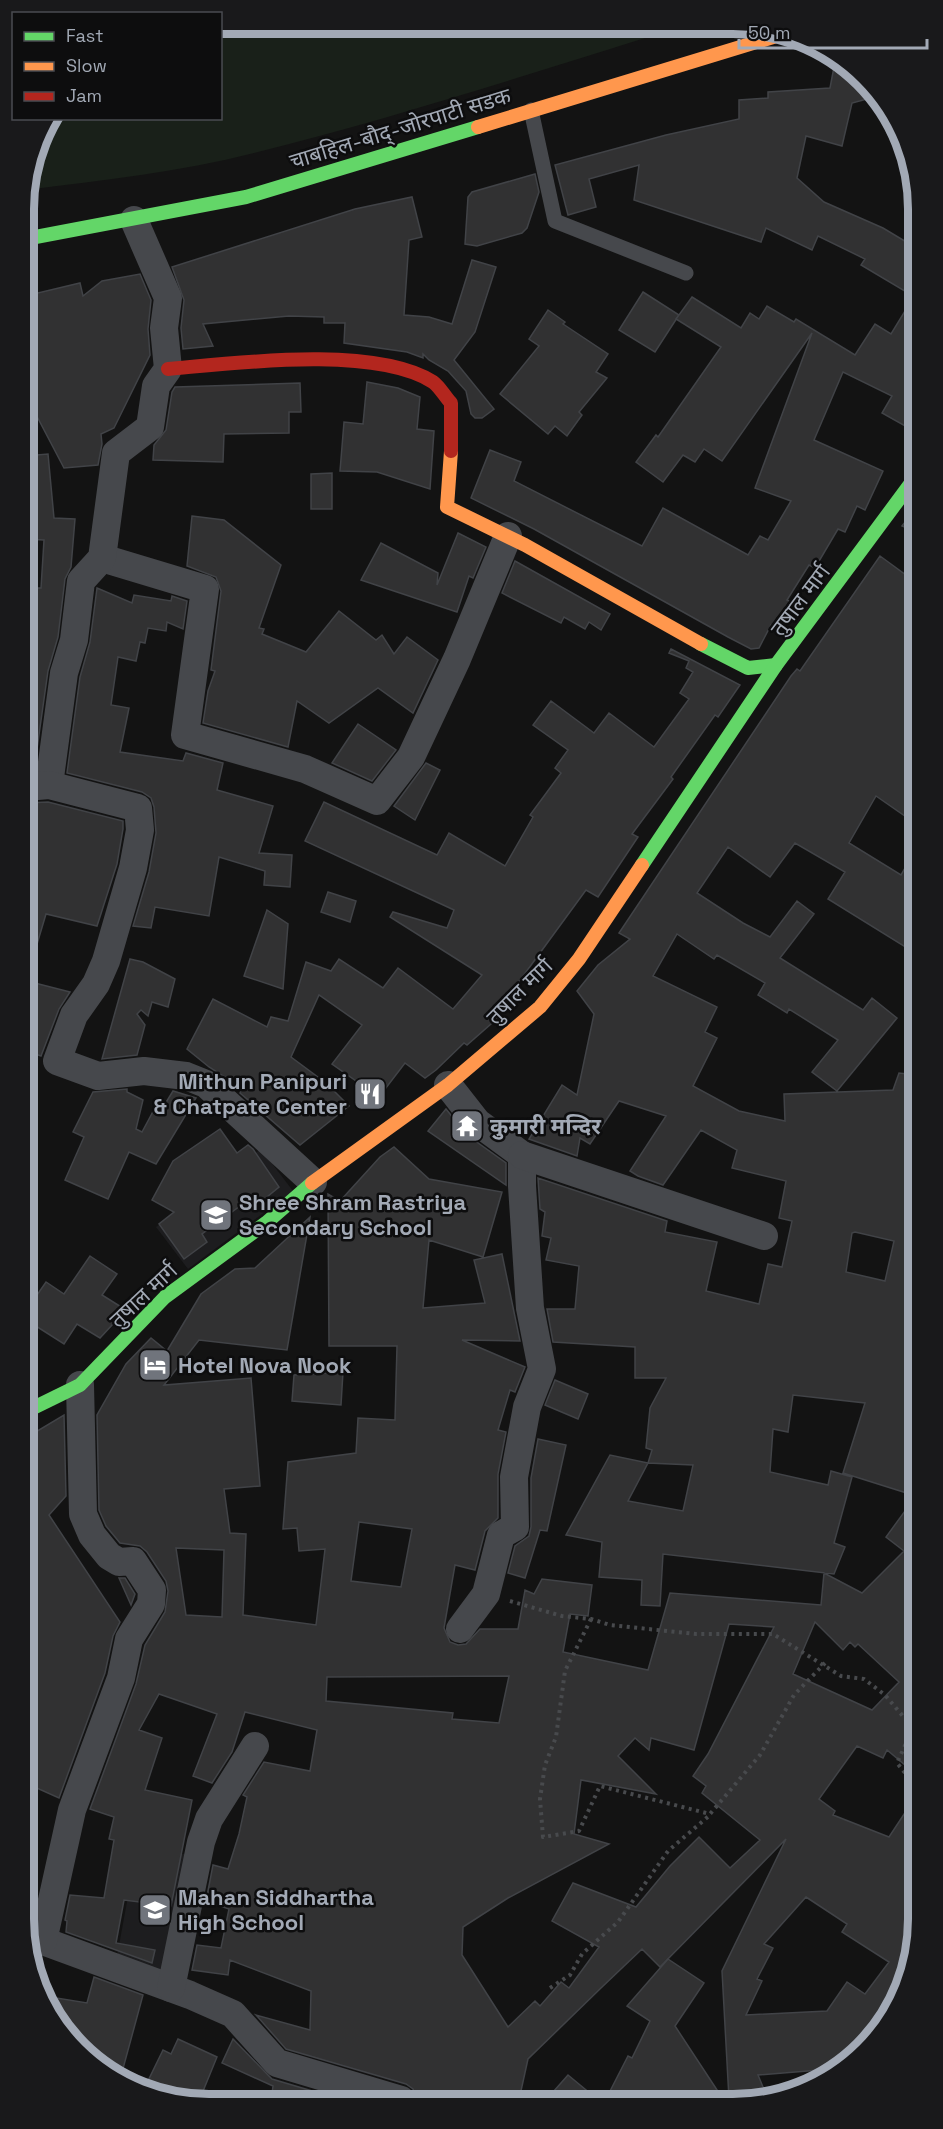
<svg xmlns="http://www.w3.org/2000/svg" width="943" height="2129" font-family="'Space Grotesk','Noto Sans Devanagari',sans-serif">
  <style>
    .built { fill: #1d1d1f }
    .green { fill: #192019 }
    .building { fill: #313132; stroke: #414347; stroke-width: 1.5; fill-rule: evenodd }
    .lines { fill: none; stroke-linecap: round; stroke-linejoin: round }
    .path { stroke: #484a4d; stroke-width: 4; stroke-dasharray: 3 4.5; stroke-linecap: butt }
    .lane { stroke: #46484c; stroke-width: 15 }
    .street { stroke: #46484c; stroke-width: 28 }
    .fast { stroke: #63d668; stroke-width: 14 }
    .slow { stroke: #ff974d; stroke-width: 14 }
    .jam { stroke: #b3261e; stroke-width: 14 }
    .labels { text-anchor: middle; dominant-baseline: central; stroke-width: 5; stroke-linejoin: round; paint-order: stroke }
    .street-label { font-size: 22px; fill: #a2a9b5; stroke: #0d0d0e }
    .poi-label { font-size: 22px; font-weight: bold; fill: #a2a9b5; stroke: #0d0d0e; text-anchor: start }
    .rim { fill: none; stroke: #a2a9b5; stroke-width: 8 }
  </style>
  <rect width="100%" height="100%" fill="#131313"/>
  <g class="built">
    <polygon points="261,1149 293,1191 188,1269 156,1227"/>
    <polygon points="136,1853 195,1854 174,1976 115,1967"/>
  </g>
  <path class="green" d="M221 24 680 27C539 71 398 117 254 153 179 172 103 180 26 190L43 127 50 119 220 118Z"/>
  <g class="building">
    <polygon points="845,65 856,70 878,96 852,103 842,146 806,136 797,178 824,202 883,228 913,246 913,296 861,265 865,259 818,236 812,250 766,228 761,242 634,200 639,165 589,179 596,207 568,215 555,165 666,135 739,119 739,100 768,98 768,92 830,88 834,67"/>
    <polygon points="535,174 539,192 527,228 522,233 477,246 465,244 468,197 472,192"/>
    <polygon points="412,197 422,237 409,240 404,315 429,317 452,324 472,260 496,267 475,332 454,360 494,409 482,418 475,418 471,414 466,391 448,371 429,360 423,354 423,358 407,352 344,343 345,323 324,323 324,317 289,316 203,324 213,346 183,349 181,328 184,300 172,267 355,209"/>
    <polygon points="140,274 151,300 148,329 150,355 114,428 101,434 102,444 98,465 64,468 33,409 25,400 25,296 80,283 83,296 102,281"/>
    <polygon points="643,292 679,315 655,352 619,330"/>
    <polygon points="692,297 741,328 750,313 759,319 767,306 794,322 796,319 855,355 875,324 891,334 913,298 914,431 882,413 892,396 843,372 814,440 883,471 865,510 857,506 845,532 838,529 815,568 809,565 787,600 791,602 775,628 771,625 759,648 751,649 728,637 534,529 471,498 490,450 521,462 514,481 642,546 663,508 748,555 760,536 768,540 791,501 755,488 812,333 722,461 704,449 695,462 683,455 663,482 636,462 656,435 658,437 721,347 676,319"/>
    <polygon points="548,310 565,322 563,324 608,354 596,372 607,378 579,412 582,415 567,436 555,426 548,434 500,394 539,346 529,339"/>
    <polygon points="367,382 398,388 420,397 417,429 434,431 430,489 377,472 340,471 344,422 363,424"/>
    <polygon points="300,383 301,412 289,412 289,433 224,434 223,462 153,460 154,445 166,430 172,392 175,387"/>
    <polygon points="48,454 54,518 75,519 71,567 65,579 58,637 48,671 34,770 26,770 26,663 31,664 35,614 26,614 26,588 41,588 44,540 26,539 25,456"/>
    <polygon points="332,473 332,509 311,509 311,474"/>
    <polygon points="914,511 914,531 902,526"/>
    <polygon points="192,516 224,520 281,565 259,628 264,629 262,634 306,652 339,611 376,640 382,635 394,654 407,637 438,660 413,713 378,688 329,723 297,701 288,747 203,723 208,691 215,671 211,670 221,591 216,577 187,566"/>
    <polygon points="458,533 486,547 473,578 469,576 457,612 361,580 381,543 438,573 437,585"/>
    <path d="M880 556 914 581 915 823 876 796 849 843 901 875 915 851V953L828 899 845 872 795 843 770 877 728 847 697 893 743 923 770 937 797 901 814 914 780 958 863 1010 872 998 897 1018 837 1091 812 1072 838 1040 789 1009 787 1013 758 995 765 983 717 955 714 959 677 934 653 976 717 1007 705 1032 717 1038 693 1086 739 1111 785 1121 784 1094 893 1090 899 1073 916 1075 918 1776 887 1750 883 1758 857 1746 819 1799 835 1811 833 1815 889 1837 918 1793 919 1932 905 1990 873 2042 844 2068 758 2075 768 2099H729L722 1971 786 1839 660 1967 642 1949 601 1988 528 2059 519 2100H417L413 2089 406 2084 286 2049 256 2015 310 2030 311 1991 230 1960 228 1975 192 1970 197 1945 221 1948 229 1909 206 1901 213 1865 228 1869 239 1834 247 1797 243 1795 264 1762 310 1771 317 1730 245 1712 232 1752 212 1783 193 1776 217 1714 159 1694 139 1730 162 1738 145 1790 192 1800 171 1906 124 1900 116 1943 155 1950 152 1963 66 1932 67 1921 65 1920 70 1895 104 1898 114 1840 109 1839 114 1817 90 1809 136 1684 145 1645 165 1612 168 1591 166 1581 147 1552 140 1546 120 1543 106 1526 99 1510 97 1415 126 1364 151 1338 167 1351 201 1294 235 1269 255 1268 310 1217 287 1350 199 1340 164 1385 251 1378 260 1486 224 1489 230 1533 246 1534 243 1615 316 1625 325 1549 299 1551 297 1528 283 1529 288 1462 356 1453 358 1418 395 1420 397 1346H329L328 1194 340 1201 380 1157 394 1147 429 1179 502 1192 483 1257 429 1240 423 1308 485 1303 474 1260 502 1254 520 1341 462 1340 525 1367 515 1392 510 1390 498 1430 506 1432 498 1474V1518L485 1531 475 1570 455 1565 444 1628 450 1642 458 1645 466 1644 480 1629H518L525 1590 534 1594 542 1579 592 1585 588 1616 570 1614 563 1652 648 1670 670 1593 821 1605 824 1573 862 1593 904 1551 886 1537 916 1496 843 1473 865 1403 793 1395 788 1432 773 1429 770 1472 828 1485 831 1471 852 1477 834 1543 845 1547 834 1574 663 1554 660 1606 641 1605 642 1580 599 1577 602 1542 566 1535 610 1455 648 1463 628 1501 683 1511 693 1465 648 1463 652 1450 646 1448 650 1408 666 1378H635V1347L553 1342 547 1309H575L579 1266 546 1260 551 1238 542 1236 545 1212 540 1209 538 1178 667 1221 665 1232 717 1242 706 1291 759 1304 768 1264 782 1267 792 1221 779 1218 786 1181 732 1168 737 1150 701 1130 663 1185 638 1176 630 1171 666 1116 619 1101 590 1144 580 1138 577 1156 529 1139 562 1085 577 1095 594 1014 577 991 598 965 630 939 619 933 791 676 797 669 800 671ZM855 1232 894 1241 885 1281 846 1272 852 1233ZM359 1522 412 1529 401 1587 351 1581ZM176 1548 224 1550 222 1617 186 1615ZM815 1622 843 1650 850 1642 855 1647 858 1644 899 1682 872 1710 793 1674ZM729 1624 774 1627 708 1754 693 1776 706 1786 702 1793 760 1840 730 1868 699 1837 670 1866 636 1907 573 1883 552 1921 599 1947 569 1988 561 1982 540 2006 535 2001 508 2027 462 1955 463 1927 508 1898 609 1844 574 1834 581 1780 656 1794 618 1756 635 1738 649 1750 651 1738 694 1750ZM509 1676 499 1723 452 1719 453 1713 326 1701 327 1677ZM806 1897 847 1924 842 1932 889 1962 865 1994 847 1982 827 2011 746 2015 762 1981 757 1979 773 1948 764 1944Z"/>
    <polygon points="515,561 610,614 601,630 589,622 585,629 564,617 561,623 502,593"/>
    <polygon points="97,588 132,603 134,595 171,601 172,596 187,601 183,629 167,622 166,631 148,628 145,643 140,642 136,661 118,657 111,705 129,708 120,752 183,761 186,753 223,763 217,790 273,806 259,853 292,855 290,887 264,885 265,871 219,857 209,916 155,907 151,928 133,926 149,872 156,833 154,807 151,798 142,792 67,773 80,677 90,642"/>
    <polygon points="671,649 740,685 718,717 715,715 671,777 673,779 632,834 638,837 598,897 586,890 507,998 512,1002 499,1017 467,1045 464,1043 436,1070 425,1078 405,1063 379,1097 332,1064 362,1025 319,995 291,1057 326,1083 349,1106 300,1145 240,1093 242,1088 209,1067 187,1049 213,999 267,1027 271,1017 288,1021 306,962 331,971 339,959 383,988 398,968 453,1009 482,975 390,917 393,912 447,928 454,910 305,841 324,802 437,855 449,833 505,866 533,817 530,815 561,773 555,768 568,750 533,725 551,701 594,733 609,713 654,747 689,699 680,693 693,672 686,668 689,661 669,653"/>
    <polygon points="358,724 396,750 372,781 332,763"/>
    <polygon points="426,763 440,770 415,820 394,806"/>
    <polygon points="48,802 123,821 123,829 117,864 97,926 46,914 32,961 27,961 26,803"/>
    <polygon points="328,892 356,901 350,922 321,912"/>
    <polygon points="267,910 288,924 283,989 244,976"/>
    <polygon points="130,959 143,962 175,979 168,1007 152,1002 148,1016 141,1010 137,1014 145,1025 137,1055 102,1059"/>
    <polygon points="27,981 70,992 59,1009 41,1056 27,1051"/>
    <polygon points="127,1089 127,1092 143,1100 136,1129 142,1132 156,1106 162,1109 173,1091 196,1098 156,1164 129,1152 108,1199 65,1180 84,1137 73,1132 93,1092"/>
    <polygon points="446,1109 467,1135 506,1163 506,1185 428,1131"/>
    <polygon points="220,1129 237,1153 248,1145 253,1149 279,1187 256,1206 251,1198 202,1234 207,1242 184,1259 159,1224 174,1212 152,1200 173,1161"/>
    <polygon points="90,1256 117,1274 102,1295 126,1310 100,1338 77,1324 64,1344 28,1321 28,1308 46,1282 64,1294"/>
    <polygon points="343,1372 341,1405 292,1401 294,1375"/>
    <polygon points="555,1380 588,1394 578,1419 545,1405"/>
    <polygon points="64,1415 66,1496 49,1515 120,1622 113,1636 105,1673 59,1798 30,1785 29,1436"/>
    <polygon points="538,1439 566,1445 547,1531 540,1530 525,1578 508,1573 515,1546 529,1536 531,1527 531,1478"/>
    <polygon points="119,1578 125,1578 135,1594 131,1605"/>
    <polygon points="30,1892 37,1892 32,1914 30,1914"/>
    <polygon points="668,1959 704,1983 675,2026 723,2099 606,2099 628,2056 632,2058 650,2021 627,2006"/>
    <polygon points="94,1977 143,1995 121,2076 87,2059 53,2018 57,1998 87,2003"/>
    <polygon points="178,2039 217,2057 199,2101 173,2102 145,2087 163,2050 171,2054"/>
    <polygon points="233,2039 272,2079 346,2101 271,2101 273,2086 222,2063"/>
    <polygon points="568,2075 597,2099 546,2100"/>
  </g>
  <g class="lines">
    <g class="path">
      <polyline points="510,1601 562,1616 591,1619 610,1625 696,1634 773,1634 841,1676 864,1679 885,1695 913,1728 897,1763 918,1789"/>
      <polyline points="591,1619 565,1671 556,1737 545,1765 540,1799 543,1837 579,1831 600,1786 710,1814 760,1755 794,1695 825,1663"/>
      <polyline points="550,1988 570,1975 582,1954 618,1922 668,1851 710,1815"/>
    </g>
    <polyline class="lane" points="531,110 555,221 686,273"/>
    <g class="street">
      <polyline points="102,558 205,589 185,735 305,769 377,801 411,757 457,659 508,536"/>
      <polyline points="49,785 64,673 74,640 81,581 102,558 116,453 150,427 156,386 168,369 164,328 168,298 134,220"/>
      <polyline points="26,787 49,785 138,808 140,830 133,868 106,961 96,984 74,1015 57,1061 98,1076 144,1071 186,1076 206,1084 313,1182"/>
      <polyline points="448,1085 477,1122 522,1155 522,1186 530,1308 542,1369 527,1407 514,1477 515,1527 501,1535 486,1594 460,1629"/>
      <polyline points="522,1155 764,1236"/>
      <polyline points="30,1940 43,1941 190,1995 233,2014 277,2063 401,2100"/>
      <polyline points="43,1941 72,1810 121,1678 129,1639 151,1604 152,1590 133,1561 119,1562 109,1556 92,1535 83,1514 80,1385"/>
      <polyline points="171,1988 201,1842 209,1819 255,1746"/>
    </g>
    <g class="fast">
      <polyline points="25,239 246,197 478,127"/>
      <polyline points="701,644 748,668 776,665"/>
      <polyline points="642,865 776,665 914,479"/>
      <polyline points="29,1410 80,1385 165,1297 266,1223 312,1183"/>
    </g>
    <g class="slow">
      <polyline points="478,127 783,34"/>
      <polyline points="451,451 447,507 525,545 701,644"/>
      <polyline points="312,1183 448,1085 540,1007 579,959 642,865"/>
    </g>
    <path class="jam" d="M168 369C236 363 374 345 433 382 440 387 445 397 451 403V451"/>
  </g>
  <defs>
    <symbol id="restaurant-square" viewBox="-11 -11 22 22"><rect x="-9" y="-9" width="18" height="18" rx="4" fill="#70747c" stroke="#0d0d0e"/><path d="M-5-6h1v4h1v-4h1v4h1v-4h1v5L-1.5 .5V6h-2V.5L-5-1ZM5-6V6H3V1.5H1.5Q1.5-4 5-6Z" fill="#fff"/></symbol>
    <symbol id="temple-square" viewBox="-11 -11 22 22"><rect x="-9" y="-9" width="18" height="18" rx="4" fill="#70747c" stroke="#0d0d0e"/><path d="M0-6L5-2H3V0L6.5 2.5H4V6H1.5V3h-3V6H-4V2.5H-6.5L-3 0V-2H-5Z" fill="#fff"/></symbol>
    <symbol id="school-square" viewBox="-11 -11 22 22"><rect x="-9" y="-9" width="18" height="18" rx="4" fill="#70747c" stroke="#0d0d0e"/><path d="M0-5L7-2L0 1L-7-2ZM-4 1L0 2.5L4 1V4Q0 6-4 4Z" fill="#fff"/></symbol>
    <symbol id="hotel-square" viewBox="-11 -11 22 22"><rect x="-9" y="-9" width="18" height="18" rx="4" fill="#70747c" stroke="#0d0d0e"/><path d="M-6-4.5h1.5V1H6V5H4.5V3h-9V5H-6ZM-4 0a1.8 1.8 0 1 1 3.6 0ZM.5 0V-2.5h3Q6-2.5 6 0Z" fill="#fff"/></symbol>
  </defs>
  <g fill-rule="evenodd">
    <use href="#restaurant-square" x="351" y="1075" width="38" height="38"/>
    <use href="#temple-square" x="448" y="1107" width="38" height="38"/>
    <use href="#school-square" x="197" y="1196" width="38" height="38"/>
    <use href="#hotel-square" x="136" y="1346" width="38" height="38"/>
    <use href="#school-square" x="136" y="1891" width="38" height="38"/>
  </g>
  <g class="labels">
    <g class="street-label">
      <text transform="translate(400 128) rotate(-17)">चाबहिल-बौद्-जोरपाटी सडक</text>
      <text transform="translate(800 600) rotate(-53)">तुषाल मार्ग</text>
      <text transform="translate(519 991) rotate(-45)">तुषाल मार्ग</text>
      <text transform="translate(143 1295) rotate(-43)">तुषाल मार्ग</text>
    </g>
    <g class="poi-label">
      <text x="347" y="1081" text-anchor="end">Mithun Panipuri<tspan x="347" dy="25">&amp; Chatpate Center</tspan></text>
      <text x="490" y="1126">कुमारी मन्दिर</text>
      <text x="239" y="1202">Shree Shram Rastriya<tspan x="239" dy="25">Secondary School</tspan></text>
      <text x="178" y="1365">Hotel Nova Nook</text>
      <text x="178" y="1897">Mahan Siddhartha<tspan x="178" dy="25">High School</tspan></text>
    </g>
  </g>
  <path d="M0 0H943V2129H0ZM209 34H733A175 175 0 0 1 908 209V1919A175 175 0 0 1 733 2094H209A175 175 0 0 1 34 1919V209A175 175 0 0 1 209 34Z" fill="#19191b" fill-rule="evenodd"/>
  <path class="rim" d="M209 34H733A175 175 0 0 1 908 209V1919A175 175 0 0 1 733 2094H209A175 175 0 0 1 34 1919V209A175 175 0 0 1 209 34Z"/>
  <rect x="12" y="12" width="210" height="108" fill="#0d0d0e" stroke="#494b51" stroke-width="1.5"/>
  <rect x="24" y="32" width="30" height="9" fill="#63d668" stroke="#494b51" stroke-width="1.5"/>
  <text x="66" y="42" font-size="18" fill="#a2a9b5">Fast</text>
  <rect x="24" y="62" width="30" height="9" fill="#ff974d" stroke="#494b51" stroke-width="1.5"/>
  <text x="66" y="72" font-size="18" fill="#a2a9b5">Slow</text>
  <rect x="24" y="92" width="30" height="9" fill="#b3261e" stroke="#494b51" stroke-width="1.5"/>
  <text x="66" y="102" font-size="18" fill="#a2a9b5">Jam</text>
  <path d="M739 39v9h188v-9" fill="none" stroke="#a2a9b5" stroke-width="3"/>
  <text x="748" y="39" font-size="18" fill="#a2a9b5" stroke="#0d0d0e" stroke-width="4.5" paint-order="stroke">50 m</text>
</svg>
